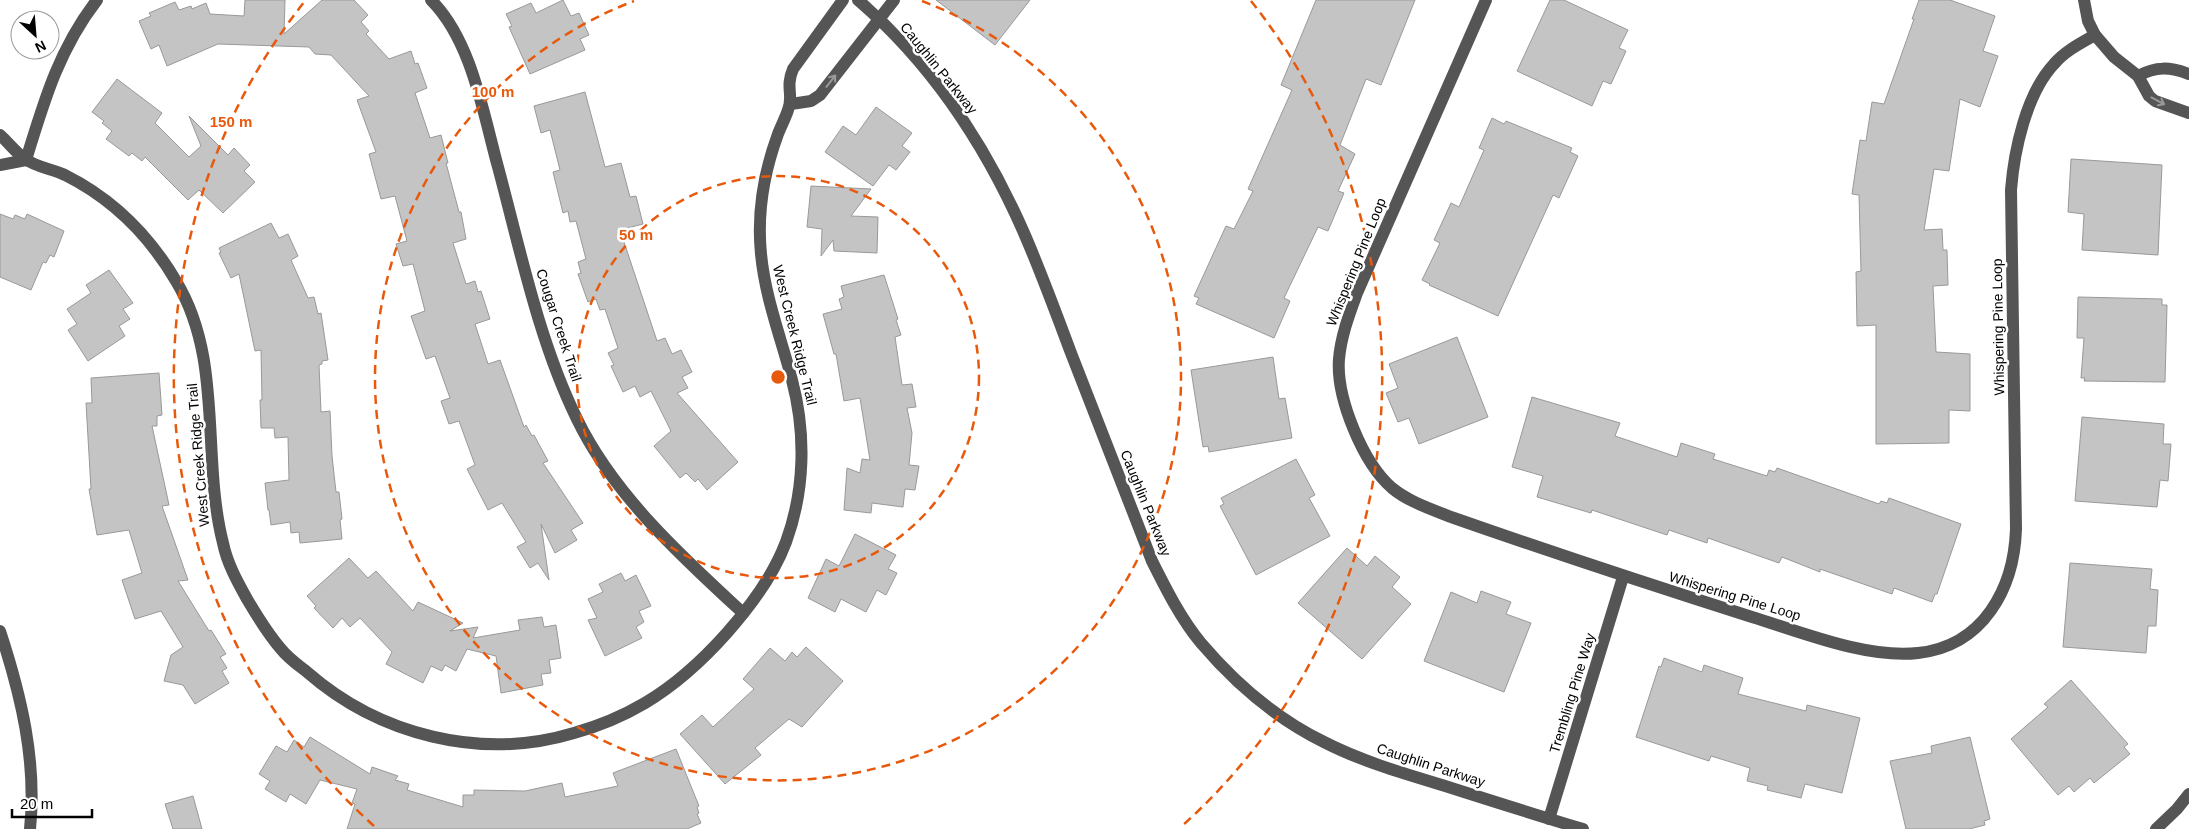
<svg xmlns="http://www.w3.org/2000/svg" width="2189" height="829" font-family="Arial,sans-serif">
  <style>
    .building { fill: #c4c4c4; stroke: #999 }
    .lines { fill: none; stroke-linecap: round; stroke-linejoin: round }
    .minor { stroke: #555; stroke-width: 12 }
    .oneway { stroke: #999 }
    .ring { fill: none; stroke: #e8590c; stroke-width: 2.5; stroke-dasharray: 9 6 }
    .labels { text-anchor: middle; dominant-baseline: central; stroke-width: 5; stroke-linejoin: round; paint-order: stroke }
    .street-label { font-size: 14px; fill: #000; stroke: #fff }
    .centre { fill: #e8590c; stroke: #fff; stroke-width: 2.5 }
    .ring-label { font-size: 15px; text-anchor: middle; font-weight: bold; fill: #e8590c; stroke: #fff; stroke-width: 5; stroke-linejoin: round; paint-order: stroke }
  </style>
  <rect width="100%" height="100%" fill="#fff"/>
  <g class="building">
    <polygon points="245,0 285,0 284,34 322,0 354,0 368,15 361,22 369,31 366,34 389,59 411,51 415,64 418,63 427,88 415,93 430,138 441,135 448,163 446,163 459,212 461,212 466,239 453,243 466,284 475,281 478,292 481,291 490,319 475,324 488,364 500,360 524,427 526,425 532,436 534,435 548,461 543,463 583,523 571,530 577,540 555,553 541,524 549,580 538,563 530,568 517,547 526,542 502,503 488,510 467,469 475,465 459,421 449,424 441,401 450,398 435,356 426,359 411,316 425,311 413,264 403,266 396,244 407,241 395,196 381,199 369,154 376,152 357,100 369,96 331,55 315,54 309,47 218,44 167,66 159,45 151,49 139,21 151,16 149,13 175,2 179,10 191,6 192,9 206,3 210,14 244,16"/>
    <polygon points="563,0 571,16 579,13 589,35 580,39 585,50 530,74 509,27 512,26 506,14 531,3 536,13"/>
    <polygon points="936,0 1030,0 995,45"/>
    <polygon points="1316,0 1415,0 1381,85 1366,79 1340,145 1355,154 1338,191 1344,193 1328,231 1318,227 1284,298 1290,301 1274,338 1196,304 1199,298 1194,296 1226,226 1234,229 1253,191 1248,189 1292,90 1281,85"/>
    <polygon points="1550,0 1564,0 1628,30 1619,48 1626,51 1611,84 1603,81 1592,106 1517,71"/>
    <polygon points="1919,0 1950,0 1995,16 1983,51 1998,56 1980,107 1960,99 1949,171 1934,169 1924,230 1942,229 1943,250 1947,250 1948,285 1933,286 1936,352 1970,354 1970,411 1949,410 1949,443 1876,444 1876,325 1857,326 1856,272 1861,271 1859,195 1852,194 1860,140 1866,141 1872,102 1884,104 1914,19 1912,19"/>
    <polygon points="117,79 162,113 155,123 189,157 201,146 189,116 228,155 234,148 250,165 244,171 255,182 223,213 199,190 188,200 145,157 142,161 132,153 129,156 106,139 112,131 102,123 104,121 92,112"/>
    <polygon points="585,92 605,167 621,163 630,197 636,196 643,224 620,230 657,341 665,338 672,354 681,350 692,372 682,377 688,388 677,393 738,462 707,490 698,479 695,482 686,473 680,478 654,446 671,431 651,391 640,397 635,386 623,392 611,366 614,365 608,353 618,348 605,309 600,310 596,299 588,302 578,274 581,273 578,262 586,259 576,221 570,222 568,211 563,213 553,172 560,170 550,130 541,133 534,106"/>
    <polygon points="876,107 912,133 902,146 910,152 896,170 889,165 873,186 825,152 843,126 856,135"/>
    <polygon points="1492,118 1504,124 1506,121 1572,148 1570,152 1578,156 1559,198 1553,195 1498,316 1429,285 1430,284 1422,280 1440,243 1434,240 1451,203 1459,207 1484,150 1479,148"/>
    <polygon points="2071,159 2162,165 2158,255 2082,250 2084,214 2068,212"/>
    <polygon points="811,186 871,189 851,216 878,217 877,253 834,251 833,240 821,256 822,229 807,227"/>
    <polygon points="0,214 13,219 15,215 25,219 27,214 64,231 54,257 50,255 46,263 43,262 31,290 0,277"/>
    <polygon points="271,223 279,238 288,234 298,256 291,260 308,298 314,297 318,314 321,313 328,360 322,361 322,364 319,365 321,412 330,411 332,456 336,492 339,492 342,519 340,520 342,539 300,543 299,532 291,533 290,522 271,525 269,510 268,510 265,483 289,480 288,437 275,438 274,428 261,428 260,400 262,400 261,350 255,351 239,274 231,278 219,253 221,252 219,248"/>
    <polygon points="109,270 133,303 123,309 130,319 119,326 125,336 88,361 68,330 77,324 67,309 91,293 86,285"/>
    <polygon points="884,275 898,319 896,320 901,335 895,337 902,385 912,384 916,407 907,408 912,433 909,465 919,466 915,490 905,489 903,507 872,503 871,513 844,510 847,468 860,473 862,459 870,460 860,398 844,401 836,354 834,354 823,314 842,309 839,299 844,297 841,286"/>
    <polygon points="2078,297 2162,299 2162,305 2167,305 2165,382 2084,381 2085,378 2081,378 2084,338 2077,338"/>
    <polygon points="1457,337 1488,417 1419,444 1409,418 1398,422 1386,393 1398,388 1389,364"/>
    <polygon points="1273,357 1279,399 1285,398 1292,438 1209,452 1208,446 1203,447 1191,370"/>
    <polygon points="159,373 162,415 157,416 157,426 152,426 169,505 162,506 188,580 178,581 209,631 211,630 226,654 220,657 227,668 222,671 229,683 195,704 183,685 164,681 171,655 183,647 161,611 135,619 122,580 142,573 129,530 97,535 89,489 91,489 86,403 92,403 91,378"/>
    <polygon points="1532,397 1620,423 1615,436 1677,457 1681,443 1715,454 1713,459 1767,476 1769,470 1775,472 1777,468 1879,504 1881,501 1887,503 1889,498 1961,524 1937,594 1935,594 1932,602 1894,588 1892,594 1820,569 1820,572 1782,557 1779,563 1708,538 1707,543 1669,530 1667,535 1592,510 1591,513 1537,497 1543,476 1512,467"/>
    <polygon points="2082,417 2164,424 2163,444 2171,444 2168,481 2160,480 2157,507 2075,501"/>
    <polygon points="1296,459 1315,495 1309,498 1330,536 1256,575 1220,506 1224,504 1221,498"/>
    <polygon points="855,534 896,555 888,569 897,573 886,595 877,590 866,612 841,599 835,612 808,598 826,559 839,566"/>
    <polygon points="1347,548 1367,566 1375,556 1400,577 1392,587 1411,604 1362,659 1298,603"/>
    <polygon points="349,558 368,578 376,571 413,611 418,602 463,623 450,631 478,627 473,638 520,630 518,620 542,617 544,627 556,625 561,658 549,660 551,673 541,674 543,685 501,693 496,656 467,649 456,671 445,665 442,671 431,666 423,683 386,664 392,652 360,618 350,627 342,618 333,628 314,608 316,606 307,596"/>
    <polygon points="2070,563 2152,569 2150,589 2158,590 2156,626 2148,626 2146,653 2063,647"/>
    <polygon points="621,573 625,581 636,575 651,606 639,611 644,622 636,627 642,638 605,656 588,620 597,618 588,599 603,592 599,584"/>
    <polygon points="1481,591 1511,602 1506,614 1531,623 1504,692 1424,661 1451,592 1477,603"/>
    <polygon points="806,647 843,681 802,727 789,719 755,748 761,755 725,784 680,734 702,715 713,727 754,689 743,679 770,648 785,661 792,652 797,657"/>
    <polygon points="1664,658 1702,672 1704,665 1743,678 1738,694 1806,711 1807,705 1860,718 1842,793 1805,784 1801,798 1767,790 1768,786 1747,781 1750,768 1711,756 1709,761 1636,737 1659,666 1661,667"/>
    <polygon points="2071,680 2128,744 2124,747 2130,754 2094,783 2090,778 2074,792 2069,786 2058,795 2011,739 2048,707 2044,704"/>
    <polygon points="310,737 370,774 372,767 398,776 395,780 409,784 407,790 463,807 463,795 474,795 474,790 525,791 562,783 565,797 618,786 613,773 676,749 699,806 697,807 699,813 697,814 701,823 687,829 347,829 355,804 352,803 357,789 320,780 306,804 290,794 286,802 265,789 270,781 259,774 276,746 287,752 294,740 304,747"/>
    <polygon points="1970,737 1990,819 1984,821 1985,825 1969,829 1906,829 1890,761 1932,753 1931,746"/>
    <polygon points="193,796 202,829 173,829 165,804"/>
  </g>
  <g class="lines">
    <g class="minor">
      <path d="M431 0C472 41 483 113 498 167 520 249 539 342 577 419 613 494 682 557 743 613"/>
      <path d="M858 0C931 63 985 144 1024 233 1041 272 1056 313 1071 353 1098 422 1125 492 1152 561 1166 589 1181 619 1201 643 1235 683 1277 719 1324 742 1361 761 1402 773 1442 785 1489 800 1536 815 1583 829"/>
      <path d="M1486 0 1357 293C1349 315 1341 336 1339 359 1336 398 1363 463 1392 488 1409 502 1431 509 1451 517 1551 552 1651 585 1752 617 1801 632 1867 659 1918 653 1983 646 2014 589 2016 529L2011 190C2014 151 2026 94 2054 64 2065 51 2081 43 2095 35"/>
      <polyline points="2084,0 2088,21 2095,35 2114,57 2138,76 2149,96 2155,101 2189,113"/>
      <path d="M2138 76C2156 66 2170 67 2189 74"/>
      <polyline points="791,104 811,101 820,95 894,0"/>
      <path d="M0 135C8 142 16 153 25 159 36 167 52 169 65 175 113 199 149 235 176 281 224 360 201 457 223 543 227 563 237 581 247 599 257 616 268 634 281 649 288 658 298 665 307 672 379 735 481 761 574 733 599 726 623 716 645 703 699 671 764 600 786 542 805 490 806 433 792 380 781 338 765 297 761 254 757 214 764 172 778 134 781 126 785 119 788 110 794 95 785 88 793 69L843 0"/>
      <path d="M26 160C44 101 59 49 97 0"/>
      <polyline points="0,165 26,160"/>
      <path d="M0 631C21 695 37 761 30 829"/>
      <polyline points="1549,819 1623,577"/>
      <polyline points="2156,829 2177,809 2189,794"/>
    </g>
  </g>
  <defs><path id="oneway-shaft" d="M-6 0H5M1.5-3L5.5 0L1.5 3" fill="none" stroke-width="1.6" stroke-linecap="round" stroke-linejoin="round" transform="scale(1.25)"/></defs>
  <g class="oneway">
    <use href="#oneway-shaft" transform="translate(831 81) rotate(-52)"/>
    <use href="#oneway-shaft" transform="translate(2158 101) rotate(28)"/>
  </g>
  <g class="ring">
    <circle cx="778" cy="377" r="201"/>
    <path d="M922 1A403 403 0 1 1 634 1"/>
    <path d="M374 826A604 604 0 0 1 305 1M1251 1A604 604 0 0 1 1182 826"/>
  </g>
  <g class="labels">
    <g class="street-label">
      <text transform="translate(939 68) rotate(51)">Caughlin Parkway</text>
      <text transform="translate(1356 262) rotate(-68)">Whispering Pine Loop</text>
      <text transform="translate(559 325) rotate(72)">Cougar Creek Trail</text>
      <text transform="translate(1998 327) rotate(-91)">Whispering Pine Loop</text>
      <text transform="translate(795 335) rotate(76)">West Creek Ridge Trail</text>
      <text transform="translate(198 455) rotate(-95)">West Creek Ridge Trail</text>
      <text transform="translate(1146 503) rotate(68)">Caughlin Parkway</text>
      <text transform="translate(1735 596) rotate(17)">Whispering Pine Loop</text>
      <text transform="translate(1572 693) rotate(-73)">Trembling Pine Way</text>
      <text transform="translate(1431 765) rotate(18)">Caughlin Parkway</text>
    </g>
  </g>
  <circle cx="778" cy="377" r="8" class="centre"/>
  <g class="ring-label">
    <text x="493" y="97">100 m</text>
    <text x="231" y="127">150 m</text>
    <text x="636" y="240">50 m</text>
  </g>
  <g transform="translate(35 35) rotate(154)"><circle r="24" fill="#ffffff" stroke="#999999"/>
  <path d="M0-4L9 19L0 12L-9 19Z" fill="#000000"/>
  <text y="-8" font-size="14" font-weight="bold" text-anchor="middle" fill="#000000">N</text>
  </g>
  <path d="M12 809v8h80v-8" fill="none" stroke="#000000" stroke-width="2.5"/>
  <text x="20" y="809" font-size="15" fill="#000000" stroke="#ffffff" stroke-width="4" paint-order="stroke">20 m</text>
</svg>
